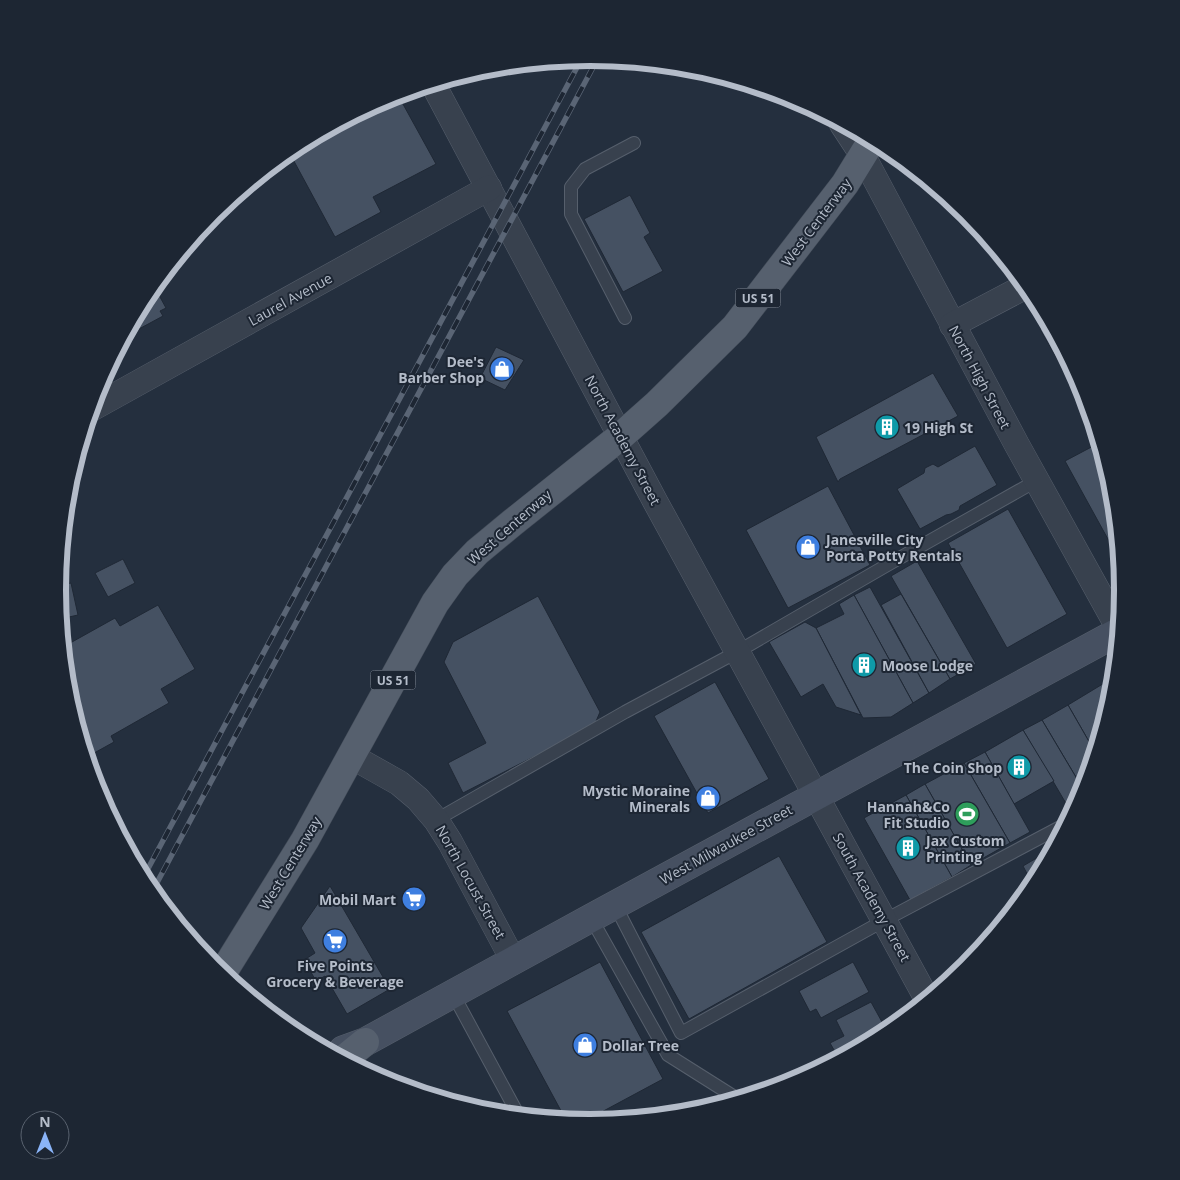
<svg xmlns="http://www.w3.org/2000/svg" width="1180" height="1180" font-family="'Open Sans',sans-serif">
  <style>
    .building { fill: #455162; stroke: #1f2835 }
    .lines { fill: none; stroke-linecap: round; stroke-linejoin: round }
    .lane-casing { stroke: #565f6c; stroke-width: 14 }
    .street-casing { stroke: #565f6c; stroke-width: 26 }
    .secondary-casing { stroke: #565f6c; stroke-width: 29 }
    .primary-casing { stroke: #414a57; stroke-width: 29 }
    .lane { stroke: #38414e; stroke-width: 12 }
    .street { stroke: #38414e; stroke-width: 25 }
    .secondary { stroke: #465061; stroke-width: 28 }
    .primary { stroke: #56606e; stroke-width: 28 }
    .rail-casing { stroke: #5a6575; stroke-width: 5.5 }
    .rail { stroke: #1d2633; stroke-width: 4; stroke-dasharray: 11; stroke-linecap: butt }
    .labels { text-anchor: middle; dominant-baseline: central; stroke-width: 4; stroke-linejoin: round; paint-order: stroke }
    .shield { fill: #1d2633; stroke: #878f9c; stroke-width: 1 }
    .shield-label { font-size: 12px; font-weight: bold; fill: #b4bcc9 }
    .street-label { font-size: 14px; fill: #b4bcc9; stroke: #1d2633 }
    .poi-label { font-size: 14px; font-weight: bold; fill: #b4bcc9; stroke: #1d2633; text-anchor: end }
    .rim { fill: none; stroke: #b4bcc9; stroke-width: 6 }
  </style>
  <rect width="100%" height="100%" fill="#242f3e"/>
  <g class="building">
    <polygon points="398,95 436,164 373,197 381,212 335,237 289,152 388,97"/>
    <polygon points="630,195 650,233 644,237 663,271 623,292 584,219"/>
    <polygon points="154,286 166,308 160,311 163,316 139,329 134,319 147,294"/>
    <polygon points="1049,324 1069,362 1061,366 1040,329"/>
    <polygon points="496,347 524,360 505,390 480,378"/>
    <polygon points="933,373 958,416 840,479 838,482 816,437"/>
    <polygon points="1099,443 1112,486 1120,561 1065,461"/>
    <polygon points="975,446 997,485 960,506 959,510 951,514 946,515 920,529 897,489 924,473 925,468 933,464 938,467"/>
    <polygon points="828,486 870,565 788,608 746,530"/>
    <polygon points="1008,509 1067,614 1007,648 948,543"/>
    <polygon points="123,559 135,583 108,597 95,573"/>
    <polygon points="917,561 976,664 950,679 891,576"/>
    <polygon points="71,583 78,615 60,619 58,586"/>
    <polygon points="870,587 929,693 913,703 854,595"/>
    <polygon points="901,594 950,679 929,693 881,605"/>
    <polygon points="854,595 913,703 891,717 863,718 816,628 844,614 839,604"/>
    <polygon points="538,596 600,712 594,726 463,793 448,763 486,743 444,662 453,642"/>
    <polygon points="158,605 195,669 161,689 169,703 111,736 114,742 87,757 68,694 63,647 115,618 120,626"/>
    <polygon points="805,622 816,628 861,715 836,707 823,684 801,697 769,642"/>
    <polygon points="715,682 769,779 708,813 654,716"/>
    <polygon points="1106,682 1112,694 1095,752 1068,705"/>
    <polygon points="1068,705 1095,752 1083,789 1042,720"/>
    <polygon points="1042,720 1083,789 1071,812 1023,730"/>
    <polygon points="1023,730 1054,781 1014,804 985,752"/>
    <polygon points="985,752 1030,832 1010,843 964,763"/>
    <polygon points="964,763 1010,843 971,865 925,784"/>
    <polygon points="925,784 971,865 952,877 906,795"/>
    <polygon points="906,795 952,877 910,900 864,818"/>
    <polygon points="1052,849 1033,885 1023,866"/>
    <polygon points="779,856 827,942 689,1019 641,932"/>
    <polygon points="330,886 390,989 347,1014 325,976 316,981 304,960 315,953 301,928"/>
    <polygon points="600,962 663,1079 583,1122 566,1120 507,1011"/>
    <polygon points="853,962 869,992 821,1018 816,1009 810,1012 799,991"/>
    <polygon points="871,1002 887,1031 838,1057 830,1043 844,1036 836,1020"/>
  </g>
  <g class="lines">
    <defs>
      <g id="lane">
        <polyline points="625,318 571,214 571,187 585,169 634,143"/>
        <polyline points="436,820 625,712 737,652 889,564 1036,481"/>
        <polyline points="615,905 681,1033 885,920 1066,824"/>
        <polyline points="591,918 668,1055 733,1096 735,1100"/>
        <polyline points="453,994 519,1116"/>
        <polyline points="713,1107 733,1096"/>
      </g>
      <g id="street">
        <polyline points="433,84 656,503 927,999"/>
        <polyline points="842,124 863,156 1017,445 1119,629"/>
        <polyline points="952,325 1026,286"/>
        <polyline points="91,409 489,188"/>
        <polyline points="351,756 399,783 418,799 436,820 450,842 513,960"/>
      </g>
      <polyline id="secondary" points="343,1050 365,1042 591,918 1118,632"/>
      <g id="primary">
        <polyline points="222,974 305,840 435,603 455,575 477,552 512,523 621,436 657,404 735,327 845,184 872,140"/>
        <polyline points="344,1059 365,1042"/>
      </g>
    </defs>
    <use href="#lane" class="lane-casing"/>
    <use href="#street" class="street-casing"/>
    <use href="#secondary" class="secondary-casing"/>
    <use href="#primary" class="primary-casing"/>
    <use href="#lane" class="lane"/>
    <use href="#street" class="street"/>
    <use href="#secondary" class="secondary"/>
    <use href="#primary" class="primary"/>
    <defs>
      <g id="rail">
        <polyline points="143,878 582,58"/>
        <polyline points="152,892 598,58"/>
      </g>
    </defs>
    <use href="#rail" class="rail-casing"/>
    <use href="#rail" class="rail"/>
  </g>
  <defs>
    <symbol id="shop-disc" viewBox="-11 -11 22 22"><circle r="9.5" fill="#3f7fe0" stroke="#1d2633"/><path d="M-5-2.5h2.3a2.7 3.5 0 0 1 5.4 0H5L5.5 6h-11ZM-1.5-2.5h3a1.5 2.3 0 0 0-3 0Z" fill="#fff"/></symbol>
    <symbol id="building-disc" viewBox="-11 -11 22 22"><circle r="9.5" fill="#0f9aa8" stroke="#1d2633"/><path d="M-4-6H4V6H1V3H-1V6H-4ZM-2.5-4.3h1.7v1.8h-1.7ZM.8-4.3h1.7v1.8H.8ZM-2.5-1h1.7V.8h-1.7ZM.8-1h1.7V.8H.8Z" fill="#fff"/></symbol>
    <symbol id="stadium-disc" viewBox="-11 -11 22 22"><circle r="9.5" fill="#2e9e5b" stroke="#1d2633"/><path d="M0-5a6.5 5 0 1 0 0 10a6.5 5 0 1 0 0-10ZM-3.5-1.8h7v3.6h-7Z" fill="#fff"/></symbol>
    <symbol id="supermarket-disc" viewBox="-11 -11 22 22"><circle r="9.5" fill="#3f7fe0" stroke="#1d2633"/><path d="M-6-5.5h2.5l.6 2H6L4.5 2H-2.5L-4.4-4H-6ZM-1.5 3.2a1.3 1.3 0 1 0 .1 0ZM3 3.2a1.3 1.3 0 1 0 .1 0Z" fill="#fff"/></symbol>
  </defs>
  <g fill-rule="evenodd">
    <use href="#shop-disc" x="488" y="355" width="28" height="28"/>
    <use href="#building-disc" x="873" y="413" width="28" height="28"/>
    <use href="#shop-disc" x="794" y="533" width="28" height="28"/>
    <use href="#building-disc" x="850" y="651" width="28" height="28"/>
    <use href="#building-disc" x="1005" y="753" width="28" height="28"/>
    <use href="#shop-disc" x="694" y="784" width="28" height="28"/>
    <use href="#stadium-disc" x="953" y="800" width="28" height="28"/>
    <use href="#building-disc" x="894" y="834" width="28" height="28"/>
    <use href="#supermarket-disc" x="400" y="885" width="28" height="28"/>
    <use href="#supermarket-disc" x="321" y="927" width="28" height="28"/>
    <use href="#shop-disc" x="571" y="1031" width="28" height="28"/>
  </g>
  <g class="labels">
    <g class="shield">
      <rect x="735.5" y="288.5" width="45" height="19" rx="4"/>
      <rect x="370.5" y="670.5" width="45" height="19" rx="4"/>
    </g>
    <g class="shield-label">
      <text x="758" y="298">US 51</text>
      <text x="393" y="680">US 51</text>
    </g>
    <g class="street-label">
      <text transform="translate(816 222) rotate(-53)">West Centerway</text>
      <text transform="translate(290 299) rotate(-29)">Laurel Avenue</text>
      <text transform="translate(980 377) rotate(62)">North High Street</text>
      <text transform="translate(623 440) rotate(62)">North Academy Street</text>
      <text transform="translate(509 527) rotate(-41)">West Centerway</text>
      <text transform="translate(726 844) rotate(-29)">West Milwaukee Street</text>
      <text transform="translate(290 863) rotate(-59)">West Centerway</text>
      <text transform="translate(471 882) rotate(61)">North Locust Street</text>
      <text transform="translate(872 897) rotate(61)">South Academy Street</text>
    </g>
    <g class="poi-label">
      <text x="484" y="361">Dee's<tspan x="484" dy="16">Barber Shop</tspan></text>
      <text x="904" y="427" text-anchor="start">19 High St</text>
      <text x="826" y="539" text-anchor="start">Janesville City<tspan x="826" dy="16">Porta Potty Rentals</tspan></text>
      <text x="882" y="665" text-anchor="start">Moose Lodge</text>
      <text x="1002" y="767">The Coin Shop</text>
      <text x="690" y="790">Mystic Moraine<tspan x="690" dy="16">Minerals</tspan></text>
      <text x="950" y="806">Hannah&amp;Co<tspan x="950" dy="16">Fit Studio</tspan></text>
      <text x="926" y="840" text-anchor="start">Jax Custom<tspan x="926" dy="16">Printing</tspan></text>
      <text x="396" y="899">Mobil Mart</text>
      <text x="335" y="965" text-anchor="middle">Five Points<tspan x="335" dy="16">Grocery &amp; Beverage</tspan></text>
      <text x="602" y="1045" text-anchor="start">Dollar Tree</text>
    </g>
  </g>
  <path d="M0 0H1180V1180H0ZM66 590a524 524 0 1 1 1048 0a524 524 0 1 1-1048 0Z" fill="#1d2633" fill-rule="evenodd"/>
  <path class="rim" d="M66 590a524 524 0 1 1 1048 0a524 524 0 1 1-1048 0Z"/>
  <g transform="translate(45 1135)"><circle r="24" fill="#1d2633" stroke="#59626f"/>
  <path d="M0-4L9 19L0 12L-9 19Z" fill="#8ab4f8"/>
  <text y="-8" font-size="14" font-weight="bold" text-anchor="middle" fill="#b4bcc9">N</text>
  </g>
</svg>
